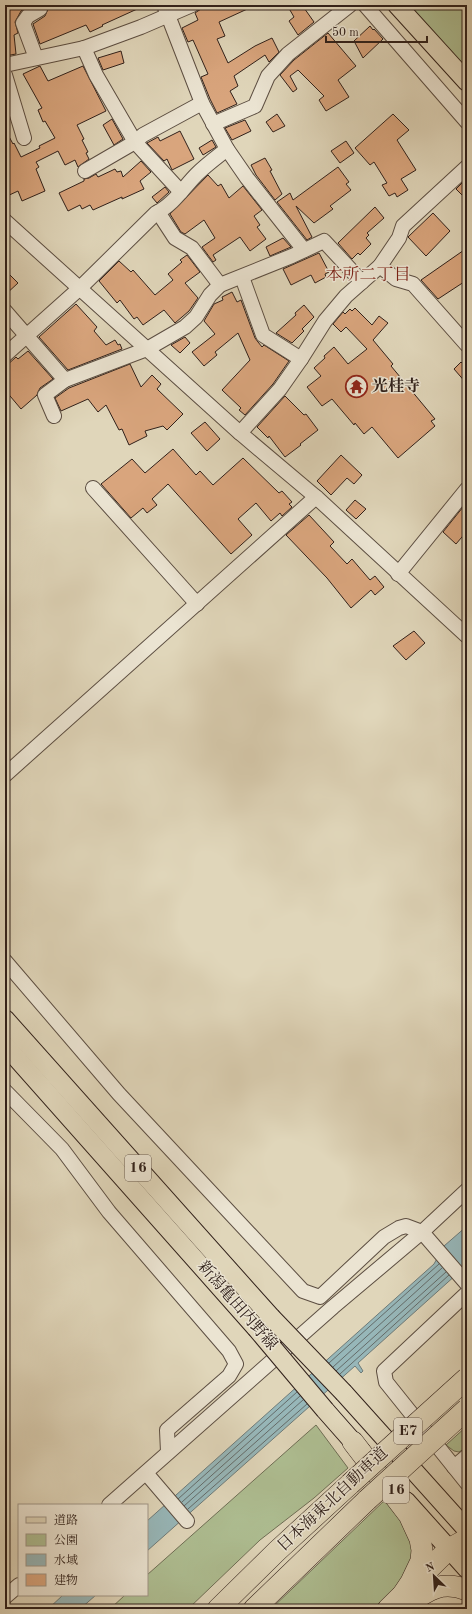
<svg xmlns="http://www.w3.org/2000/svg" width="472" height="1614" font-family="'Old Standard TT','Noto Serif JP',serif">
  <style>
    .green { fill: #aebe92; stroke: #6f6f56 }
    .water { fill: #97b7b9; stroke: #6e7b79 }
    .lines { fill: none; stroke-linecap: round; stroke-linejoin: round }
    .shore { stroke: #646c6a; stroke-width: 1 }
    .building { fill: #d9a57d; stroke: #30201a }
    .minor-casing { stroke: #5c4e42; stroke-width: 16 }
    .major-casing { stroke: #30201a; stroke-width: 20 }
    .highway-casing { stroke: #30201a; stroke-width: 22 }
    .minor { stroke: #ebe4d2; stroke-width: 14 }
    .major { stroke: #e0d6ba; stroke-width: 18 }
    .highway { stroke: #e0d6ba; stroke-width: 21 }
    .major-bridge-casing { stroke: #30201a; stroke-width: 20; stroke-linecap: butt }
    .highway-bridge-casing { stroke: #30201a; stroke-width: 22; stroke-linecap: butt }
    .major-bridge { stroke: #e0d6ba; stroke-width: 18 }
    .highway-bridge { stroke: #e0d6ba; stroke-width: 21 }
    .labels { text-anchor: middle; dominant-baseline: central; stroke-width: 3; stroke-linejoin: round; paint-order: stroke }
    .shield { fill: #ebe4d2; stroke: #685b51; stroke-width: 1 }
    .shield-label { font-size: 15px; font-weight: bold; fill: #30201a }
    .poi-label { font-size: 16px; font-weight: bold; fill: #30201a; stroke: #ebe4d2; text-anchor: start }
    .street-label { font-size: 16px; fill: #30201a; stroke: #ebe4d2 }
    .neighbourhood-label { font-size: 17px; fill: #7a1f14; stroke: #ebe4d2 }
  </style>
  <rect width="100%" height="100%" fill="#e0d6ba"/>
  <filter id="stains"><feTurbulence type="fractalNoise" baseFrequency=".005" numOctaves="4"/><feColorMatrix values="0 0 0 0 .2 0 0 0 0 .09 0 0 0 0 .02 0 0 0 .5 -.17"/></filter>
  <radialGradient id="worn" r=".72"><stop offset=".6" stop-color="#630" stop-opacity="0"/><stop offset="1" stop-color="#630" stop-opacity=".3"/></radialGradient>
  <g class="green">
    <polygon points="398,5 467,5 467,77"/>
    <polygon points="316,1425 348,1468 314,1498 260,1540 188,1609 110,1609 125,1595 147,1595 147,1575"/>
    <polygon points="467,1426 467,1447 459,1452 454,1451 446,1445"/>
    <polygon points="386,1499 416,1543 408,1576 373,1609 271,1609"/>
  </g>
  <g class="water">
    <polygon points="467,1226 467,1265 358,1363 363,1371 361,1373 355,1366 147,1551 147,1521 434,1264 444,1246"/>
    <polygon points="63,1595 96,1595 80,1609 48,1609"/>
  </g>
  <g class="lines">
    <g class="shore">
      <polyline points="329,1363 439,1264"/>
      <polyline points="333,1367 442,1268"/>
      <polyline points="336,1371 446,1272"/>
      <polyline points="340,1374 449,1275"/>
      <polyline points="178,1499 297,1392"/>
      <polyline points="182,1502 300,1396"/>
      <polyline points="184,1506 303,1400"/>
      <polyline points="188,1509 307,1404"/>
    </g>
  </g>
  <g class="building">
    <polygon points="5,5 30,5 21,11 15,22 18,33 14,35 16,54 5,56"/>
    <polygon points="58,5 146,5 102,25 103,26 90,32 86,25 40,44 33,24 45,16 48,9"/>
    <polygon points="207,5 256,5 219,22 225,36 217,39 228,63 255,46 272,38 279,52 269,62 265,55 234,76 238,86 230,91 237,104 217,113 210,99 201,77 208,74 193,40 188,42 182,28 198,20 195,13"/>
    <polygon points="287,5 302,5 314,22 298,35 289,21 294,17"/>
    <polygon points="370,26 373,30 374,29 383,39 363,58 354,41"/>
    <polygon points="328,33 356,66 338,80 349,97 326,111 319,100 324,96 298,70 290,76 297,89 293,92 280,75 294,60"/>
    <polygon points="121,51 124,63 103,70 98,58"/>
    <polygon points="40,66 48,81 83,66 106,111 77,125 84,139 82,140 88,152 86,153 89,159 78,167 75,160 65,165 58,151 36,162 39,167 36,169 45,191 22,201 18,191 5,197 5,129 13,144 14,143 21,157 40,148 39,146 55,138 45,121 43,122 38,110 42,108 23,74"/>
    <polygon points="277,114 285,126 273,132 266,122"/>
    <polygon points="393,114 409,130 397,140 416,170 401,179 408,190 397,197 395,193 389,196 382,185 387,183 374,162 370,165 355,148"/>
    <polygon points="112,119 123,139 114,145 103,125"/>
    <polygon points="245,120 251,131 232,140 225,128"/>
    <polygon points="180,131 194,159 172,170 167,159 164,161 147,143 158,137 160,141"/>
    <polygon points="212,140 216,147 203,155 199,148"/>
    <polygon points="346,141 354,153 340,163 331,151"/>
    <polygon points="265,158 272,170 270,171 282,194 275,200 256,175 251,165"/>
    <polygon points="141,161 151,172 140,181 144,189 122,199 122,197 93,210 90,205 82,209 80,205 68,211 59,193 84,181 84,179 89,178 96,174 98,177 115,169 117,172 121,171 123,177"/>
    <polygon points="338,167 349,182 346,184 351,190 330,206 333,209 314,223 296,206 312,237 307,240 277,202 290,193 293,200"/>
    <polygon points="208,175 218,186 221,184 229,198 243,186 262,210 254,216 260,225 257,227 266,239 250,251 240,237 213,255 216,260 213,262 202,247 215,238 204,220 185,234 181,232 170,214"/>
    <polygon points="464,181 467,184 467,200 456,189"/>
    <polygon points="165,187 169,192 157,203 152,197"/>
    <polygon points="375,207 384,218 367,233 369,235 366,238 371,244 360,255 358,253 352,259 338,243"/>
    <polygon points="433,213 450,231 426,256 408,237"/>
    <polygon points="283,238 291,247 270,256 266,247"/>
    <polygon points="467,248 467,280 438,299 421,280"/>
    <polygon points="319,253 329,272 325,274 326,277 315,283 311,275 291,285 283,269"/>
    <polygon points="187,255 200,272 185,283 198,298 189,311 175,323 164,310 143,325 137,317 134,319 120,300 117,303 99,281 119,261 131,272 133,270 155,295 173,280 168,274 182,262 180,260"/>
    <polygon points="10,275 18,283 5,295 5,280"/>
    <polygon points="232,292 237,302 241,300 255,338 258,342 262,347 264,345 289,361 273,384 245,415 239,410 241,408 222,390 250,360 238,333 215,352 217,355 204,366 192,352 215,334 204,321 214,304 223,300 222,297"/>
    <polygon points="76,304 97,327 94,331 106,345 115,340 118,345 120,344 122,349 68,370 39,337"/>
    <polygon points="304,305 314,317 302,329 304,331 292,343 276,333 296,315 295,313"/>
    <polygon points="355,308 372,325 379,316 388,323 373,340 393,364 391,366 435,419 431,421 435,426 398,458 372,427 364,434 355,423 354,425 332,399 322,406 307,387 321,376 314,368 325,358 324,356 334,347 348,364 367,349 346,327 341,332 333,324 343,312 345,314 350,309 352,311"/>
    <polygon points="185,337 190,343 180,353 171,345"/>
    <polygon points="28,351 53,379 40,388 37,395 21,409 5,390 5,367 16,357 18,359"/>
    <polygon points="461,362 467,368 467,384 454,369"/>
    <polygon points="130,364 141,387 152,375 161,384 157,389 183,414 167,430 163,426 145,431 147,436 129,445 122,429 119,430 106,405 98,412 88,399 61,411 55,398 69,388"/>
    <polygon points="285,396 304,415 306,414 318,430 300,444 301,445 285,457 269,436 268,438 257,427"/>
    <polygon points="205,422 220,439 207,451 191,433"/>
    <polygon points="173,449 196,475 200,471 213,485 243,458 279,493 282,491 292,502 289,504 292,507 282,516 280,513 271,521 256,503 238,519 252,535 231,554 168,484 152,499 157,505 147,513 143,508 131,518 101,484 132,459 145,473"/>
    <polygon points="341,455 362,475 354,484 347,478 331,495 317,481"/>
    <polygon points="355,500 366,509 356,519 346,510"/>
    <polygon points="467,502 467,531 456,544 443,532"/>
    <polygon points="309,515 334,542 330,546 347,564 352,559 370,580 375,576 384,587 375,595 371,590 351,608 327,578 286,535"/>
    <polygon points="414,631 425,643 406,660 393,646"/>
  </g>
  <g class="lines">
    <defs>
      <g id="minor">
        <polyline points="164,5 202,103 227,149 247,178 304,250"/>
        <polyline points="365,5 467,122"/>
        <polyline points="84,48 96,75 135,142 181,192"/>
        <polyline points="36,58 23,23 28,16 40,9 38,5"/>
        <polyline points="5,65 84,48 141,27 192,5"/>
        <polyline points="5,75 24,138"/>
        <polyline points="213,124 255,106 268,76 288,54 350,5"/>
        <polyline points="85,171 135,142 143,135 202,103"/>
        <polyline points="158,212 175,238 192,248 220,285"/>
        <polyline points="5,221 240,433 316,497 467,636"/>
        <polyline points="380,266 396,279 413,284 467,345"/>
        <polyline points="242,277 263,335 301,359"/>
        <polyline points="5,311 65,380"/>
        <path d="M5 355 80 288 156 213C173 205 184 187 197 174 206 165 217 157 227 149"/>
        <polyline points="54,416 45,395 65,380 147,349 185,327 196,317 210,295 220,285 292,256 324,241 362,282"/>
        <polyline points="240,433 280,389 301,359 325,321 346,296 380,266 399,238 403,226 467,167"/>
        <polyline points="93,488 197,604"/>
        <polyline points="398,574 467,489"/>
        <polyline points="5,775 316,497"/>
        <polyline points="5,961 119,1094 303,1291 320,1297 384,1237 399,1228 406,1226 422,1232 467,1284"/>
        <polyline points="5,1091 62,1149 109,1212 229,1351 236,1364 229,1376 167,1430 168,1452"/>
        <polyline points="467,1293 384,1371 386,1382 467,1483"/>
        <polyline points="454,1467 467,1456"/>
        <polyline points="146,1473 187,1521"/>
        <polyline points="109,1505 333,1307 422,1232 467,1190"/>
        <polyline points="5,1597 19,1585"/>
      </g>
      <g id="major">
        <polyline points="397,5 467,82"/>
        <polyline points="5,1019 271,1317"/>
        <polyline points="5,1045 256,1328"/>
        <polyline points="344,1393 467,1530"/>
        <polyline points="325,1410 362,1452"/>
        <polyline points="406,1501 467,1569"/>
      </g>
      <g id="highway">
        <polyline points="353,1442 409,1515 420,1539 422,1550 421,1561 411,1582 401,1597"/>
        <path d="M408 1604C428 1590 442 1580 467 1590"/>
        <polyline points="218,1609 277,1551 350,1484"/>
        <polyline points="254,1609 367,1500"/>
        <polyline points="388,1609 449,1549 467,1539"/>
      </g>
    </defs>
    <use href="#minor" class="minor-casing"/>
    <use href="#major" class="major-casing"/>
    <use href="#highway" class="highway-casing"/>
    <use href="#minor" class="minor"/>
    <use href="#major" class="major"/>
    <use href="#highway" class="highway"/>
    <defs>
      <g id="major-bridge">
        <polyline points="271,1317 344,1393"/>
        <polyline points="256,1328 325,1410"/>
      </g>
      <g id="highway-bridge">
        <polyline points="350,1484 467,1378"/>
        <polyline points="367,1500 467,1409"/>
      </g>
    </defs>
    <use href="#major-bridge" class="major-bridge-casing"/>
    <use href="#highway-bridge" class="highway-bridge-casing"/>
    <use href="#major-bridge" class="major-bridge"/>
    <use href="#highway-bridge" class="highway-bridge"/>
  </g>
  <defs>
    <symbol id="temple-ring" viewBox="-11 -11 22 22"><circle r="9.5" fill="#ebe4d2" stroke="#8f2418" stroke-width="1.5"/><path d="M0-6L5-2H3V0L6.5 2.5H4V6H1.5V3h-3V6H-4V2.5H-6.5L-3 0V-2H-5Z" fill="#8f2418"/></symbol>
  </defs>
  <g fill-rule="evenodd">
    <use href="#temple-ring" x="344" y="374" width="25" height="25"/>
  </g>
  <g class="labels">
    <g class="shield">
      <rect x="125" y="1155" width="26" height="26" rx="3"/>
      <rect x="394" y="1418" width="28" height="26" rx="3"/>
      <rect x="383" y="1477" width="26" height="26" rx="3"/>
    </g>
    <g class="shield-label">
      <text x="138" y="1168">16</text>
      <text x="408" y="1431">E7</text>
      <text x="396" y="1490">16</text>
    </g>
    <g class="poi-label">
      <text x="372" y="387">光桂寺</text>
    </g>
    <g class="street-label">
      <text transform="translate(237 1306) rotate(49)">新潟亀田内野線</text>
      <text transform="translate(333 1500) rotate(-43)">日本海東北自動車道</text>
    </g>
    <g class="neighbourhood-label">
      <text x="368" y="275">本所二丁目</text>
    </g>
  </g>
  <rect width="472" height="1614" fill="none" stroke="#e0d6ba" stroke-width="20"/>
  <rect x="6" y="6" width="460" height="1602" fill="none" stroke="#30201a" stroke-width="2"/>
  <rect x="10" y="10" width="452" height="1594" fill="none" stroke="#30201a"/>
  <rect x="18" y="1504" width="130" height="92" fill="#ebe4d2" stroke="#a09688"/>
  <rect x="26" y="1517" width="20" height="6" fill="#e0d6ba" stroke="#a09688"/>
  <text x="54" y="1524" font-size="12" fill="#30201a">道路</text>
  <rect x="26" y="1534" width="20" height="12" fill="#aebe92" stroke="#a09688"/>
  <text x="54" y="1544" font-size="12" fill="#30201a">公園</text>
  <rect x="26" y="1554" width="20" height="12" fill="#97b7b9" stroke="#a09688"/>
  <text x="54" y="1564" font-size="12" fill="#30201a">水域</text>
  <rect x="26" y="1574" width="20" height="12" fill="#d9a57d" stroke="#a09688"/>
  <text x="54" y="1584" font-size="12" fill="#30201a">建物</text>
  <g transform="translate(434 1576) rotate(335)" stroke="#ebe4d2" stroke-width="3" paint-order="stroke">
  <path d="M0-3L7 15L0 10L-7 15Z" fill="#30201a"/>
  <text y="-6" font-size="11" font-weight="bold" text-anchor="middle" fill="#30201a">N</text>
  </g>
  <path d="M326 36v6h101v-6" fill="none" stroke="#30201a" stroke-width="2"/>
  <text x="332" y="36" font-size="12" fill="#30201a" stroke="#ebe4d2" stroke-width="3" paint-order="stroke">50 m</text>
  <rect width="100%" height="100%" filter="url(#stains)"/>
  <rect width="100%" height="100%" fill="url(#worn)"/>
</svg>
